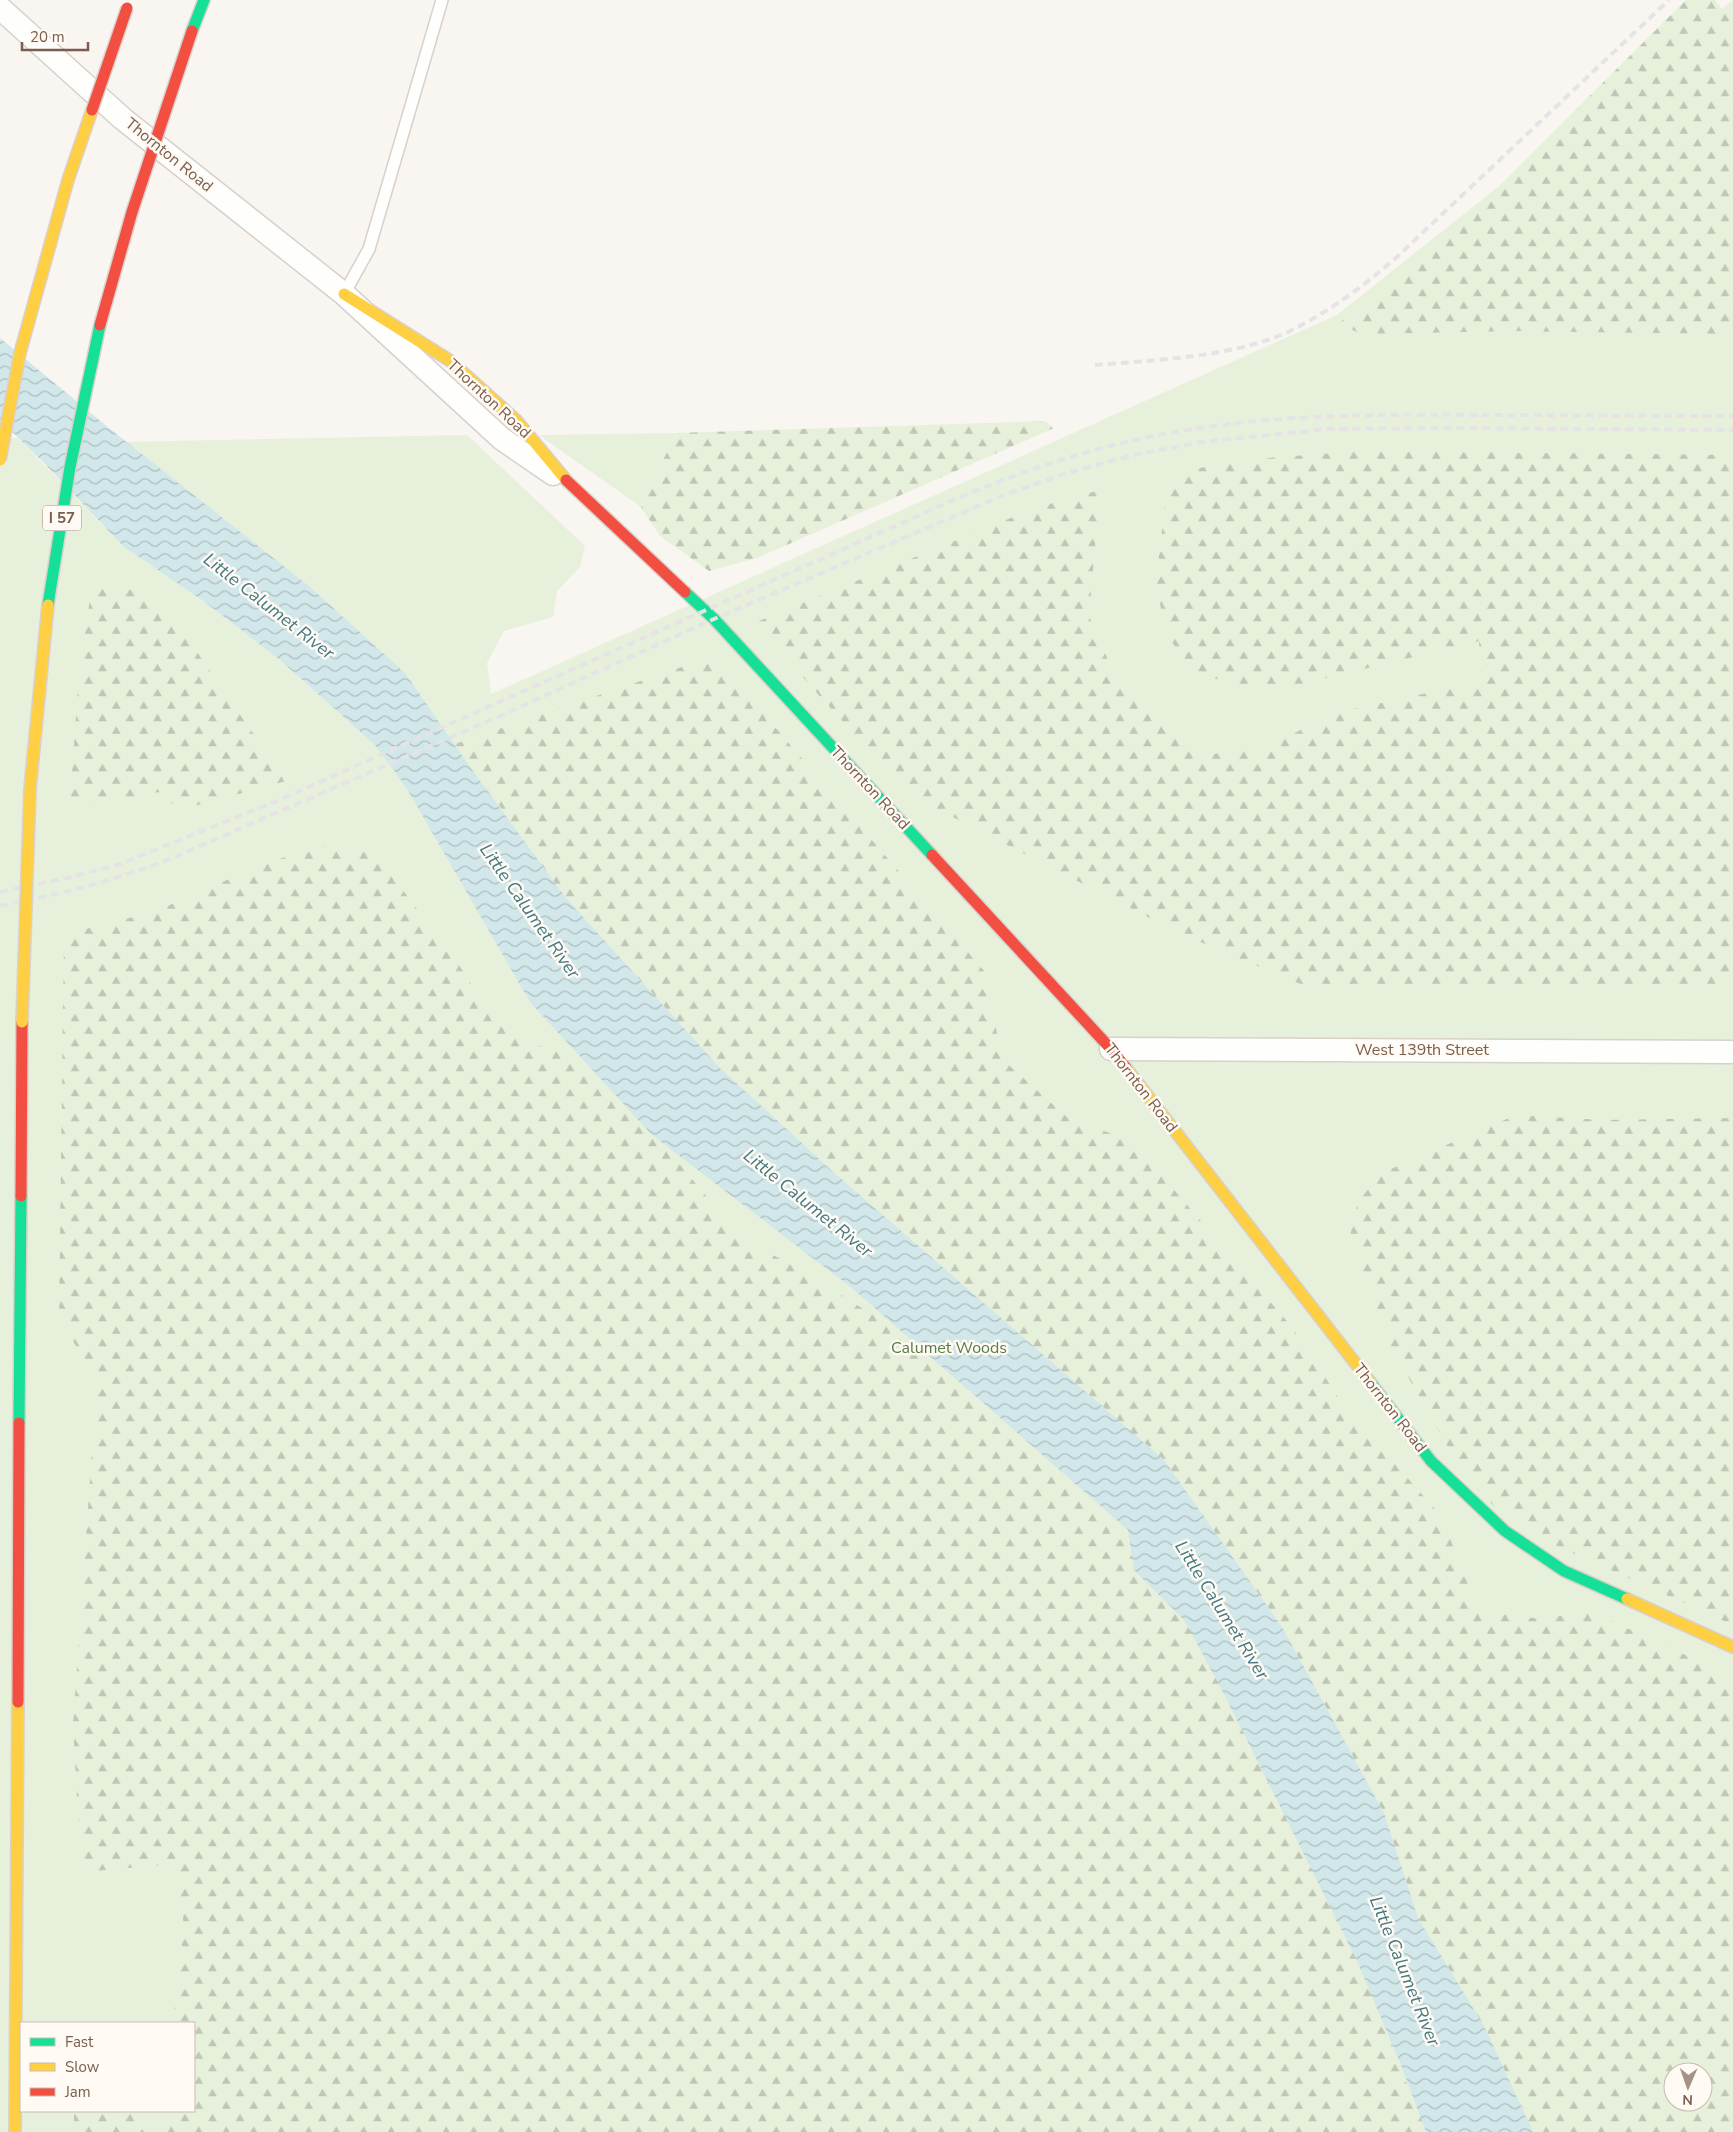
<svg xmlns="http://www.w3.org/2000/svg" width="1733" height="2132" font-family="'Nunito Sans',sans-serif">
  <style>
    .green { fill: #e6f0db; fill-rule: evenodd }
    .forest { fill: url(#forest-firs); fill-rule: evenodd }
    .water { fill: url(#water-waves) }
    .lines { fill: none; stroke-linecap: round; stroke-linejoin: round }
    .lane-casing { stroke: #d7d1ca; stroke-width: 14 }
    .street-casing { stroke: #d7d1ca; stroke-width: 25 }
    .fast-casing { stroke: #d8d1ca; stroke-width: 14 }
    .slow-casing { stroke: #d8d1ca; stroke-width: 14 }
    .jam-casing { stroke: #d8d1ca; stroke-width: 14 }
    .lane { stroke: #fefefd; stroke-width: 11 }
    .street { stroke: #fefefd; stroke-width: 22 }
    .fast { stroke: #16e098; stroke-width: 11 }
    .slow { stroke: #ffcf43; stroke-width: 11 }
    .jam { stroke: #f24e42; stroke-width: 11 }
    .rail { stroke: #e6e3e7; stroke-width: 4; stroke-dasharray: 8 5; stroke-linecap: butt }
    .fast-bridge-casing { stroke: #dad1cc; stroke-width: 14; stroke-linecap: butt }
    .slow-bridge-casing { stroke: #dad1cc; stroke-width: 14; stroke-linecap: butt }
    .jam-bridge-casing { stroke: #dad1cc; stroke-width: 14; stroke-linecap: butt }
    .fast-bridge { stroke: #16e098; stroke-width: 11 }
    .slow-bridge { stroke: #ffcf43; stroke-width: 11 }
    .jam-bridge { stroke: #f24e42; stroke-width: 11 }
    .labels { text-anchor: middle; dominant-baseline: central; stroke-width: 5; stroke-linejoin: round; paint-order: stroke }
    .shield { fill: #fffaf3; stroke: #a18c80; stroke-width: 1 }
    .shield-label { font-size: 15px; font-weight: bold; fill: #795d4e }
    .street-label { font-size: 16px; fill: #795d4e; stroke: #fffaf3 }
    .park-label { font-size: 16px; fill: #557e45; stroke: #fffaf3 }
    .water-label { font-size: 18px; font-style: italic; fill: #447984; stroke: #fffaf3 }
  </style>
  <defs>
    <pattern id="forest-firs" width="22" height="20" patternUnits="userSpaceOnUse" patternTransform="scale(1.25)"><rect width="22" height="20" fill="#e6f0db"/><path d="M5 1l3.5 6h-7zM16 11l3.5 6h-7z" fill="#bfc6b4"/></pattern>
    <pattern id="water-waves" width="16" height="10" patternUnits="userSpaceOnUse" patternTransform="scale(1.25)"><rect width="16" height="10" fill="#d1e7ea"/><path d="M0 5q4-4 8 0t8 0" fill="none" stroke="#aebec0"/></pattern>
  </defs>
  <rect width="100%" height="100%" fill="#f9f5f0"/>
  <g class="green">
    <path d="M1733 0V2132H0V438H18L124 547 202 600 280 660 375 745 122 442 467 435 585 546 580 567 557 591 553 617 504 631 487 663 491 694 1337 315ZM21 2023H194V2111H21ZM1673 2072H1703V2102H1673Z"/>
    <polygon points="676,433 641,507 539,435"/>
  </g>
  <g class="forest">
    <polygon points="1686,0 1715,0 1733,24 1733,334 1514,331 1361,334 1339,323 1390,285 1443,242"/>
    <polygon points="1045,421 1054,428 757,558 709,571 660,536 641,507 676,433"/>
    <polygon points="1361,451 1733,455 1733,986 1388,989 1305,986 1179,933 908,794 754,623 1035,508 1100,490 1089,616 1117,681 1198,756 1268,747 1331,714 1482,681 1479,641 1273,691 1194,674 1165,632 1156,580 1169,473 1255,459"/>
    <polygon points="92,585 132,590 170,613 286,781 180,810 159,792 107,802 70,802 79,673"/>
    <path d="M714 656 985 972 1002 1059 1068 1118 1132 1141 1292 1327 1344 1406 1441 1516 1479 1611 1541 1619 1590 1611 1733 1677V2132H1533L1484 2026 1418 1918 1384 1813 1282 1627 1164 1460 830 1169 720 1068 565 897 455 744ZM1673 2072H1703V2102H1673Z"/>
    <polygon points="325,846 376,854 469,979 477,998 523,1042 575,1054 659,1139 739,1236 809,1275 911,1339 1008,1417 1113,1520 1165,1602 1202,1643 1343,1915 1411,2095 1432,2132 160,2132 168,2111 194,2111 194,2023 173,2022 184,1925 174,1864 81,1872 73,1725 97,1378 59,1320 64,934 154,912 268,862"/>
    <polygon points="1516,1115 1603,1120 1733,1118 1733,1625 1544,1540 1496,1508 1465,1477 1391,1347 1350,1236 1358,1200 1386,1171"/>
    <polygon points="74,2111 131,2111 144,2132 74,2132"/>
  </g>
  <polygon class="water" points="0,338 109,428 310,587 405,673 470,767 565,897 720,1068 830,1169 1164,1460 1282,1627 1384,1813 1418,1918 1484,2026 1533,2132 1426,2132 1401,2065 1357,1961 1226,1698 1185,1621 1134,1570 1128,1530 853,1289 652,1135 530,1002 406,787 375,745 280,660 202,600 124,547 43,462 0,420"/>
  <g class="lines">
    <defs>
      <polyline id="lane" points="344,294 369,249 442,0"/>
      <g id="street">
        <polyline points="0,8 123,119 344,294 502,439 553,474"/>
        <polyline points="1111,1049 1733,1052"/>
      </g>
      <g id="fast">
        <polyline points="192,31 204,0"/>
        <polyline points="685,592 714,619 932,855"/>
        <polyline points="1370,1382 1431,1461 1505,1531 1564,1571 1627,1599"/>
        <polyline points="19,1423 21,1196"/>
      </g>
      <g id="slow">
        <polyline points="344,294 449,360 516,420 566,480"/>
        <polyline points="1126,1068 1370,1382"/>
        <polyline points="1627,1599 1733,1647"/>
        <polyline points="15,2132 18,1702"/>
      </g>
      <g id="jam">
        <polyline points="566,480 685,592"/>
        <polyline points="932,855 1111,1049 1126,1068"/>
        <polyline points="21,1196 22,1022"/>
        <polyline points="18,1702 19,1423"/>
      </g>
    </defs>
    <use href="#lane" class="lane-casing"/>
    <use href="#street" class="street-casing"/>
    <use href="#fast" class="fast-casing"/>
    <use href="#slow" class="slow-casing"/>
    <use href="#jam" class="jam-casing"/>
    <use href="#lane" class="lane"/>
    <use href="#street" class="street"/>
    <use href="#fast" class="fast"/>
    <use href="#slow" class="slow"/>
    <use href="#jam" class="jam"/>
    <g class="rail">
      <path d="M1095 365C1156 360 1239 357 1294 329 1333 309 1368 283 1400 254L1669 0"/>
      <path d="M0 892 72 877 120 864 279 800 958 498C1026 470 1096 446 1169 433 1272 414 1376 414 1480 415 1564 415 1649 416 1733 416"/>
      <path d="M0 906C60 894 115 881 172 858L500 716 714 619 1004 495 1070 472 1134 455 1201 442 1327 429 1447 428 1733 430"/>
    </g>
    <defs>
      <polyline id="fast-bridge" points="48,605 70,467 100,325"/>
      <g id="slow-bridge">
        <polyline points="0,460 20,353 68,180 92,110"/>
        <polyline points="22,1022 30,789 48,605"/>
      </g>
      <g id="jam-bridge">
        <polyline points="92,110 127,8"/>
        <polyline points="100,325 132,212 192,31"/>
      </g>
    </defs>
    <use href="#fast-bridge" class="fast-bridge-casing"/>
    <use href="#slow-bridge" class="slow-bridge-casing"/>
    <use href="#jam-bridge" class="jam-bridge-casing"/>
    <use href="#fast-bridge" class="fast-bridge"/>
    <use href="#slow-bridge" class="slow-bridge"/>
    <use href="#jam-bridge" class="jam-bridge"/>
  </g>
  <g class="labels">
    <rect class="shield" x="43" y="505.5" width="38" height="25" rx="4"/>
    <g class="shield-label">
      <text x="62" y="518">I 57</text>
    </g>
    <g class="street-label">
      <text transform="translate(169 155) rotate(39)">Thornton Road</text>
      <text transform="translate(489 399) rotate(43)">Thornton Road</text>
      <text transform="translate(870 788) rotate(47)">Thornton Road</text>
      <text x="1422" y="1050">West 139th Street</text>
      <text transform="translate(1141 1088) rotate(52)">Thornton Road</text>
      <text transform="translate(1390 1408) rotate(52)">Thornton Road</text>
    </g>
    <g class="park-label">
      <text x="949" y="1348">Calumet Woods</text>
    </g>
    <g class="water-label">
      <text transform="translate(269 606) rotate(38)">Little Calumet River</text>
      <text transform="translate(530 911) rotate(55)">Little Calumet River</text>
      <text transform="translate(808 1203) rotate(39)">Little Calumet River</text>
      <text transform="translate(1222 1610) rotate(58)">Little Calumet River</text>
      <text transform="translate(1405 1971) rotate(68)">Little Calumet River</text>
    </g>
  </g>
  <rect x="20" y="2022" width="175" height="90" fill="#fffaf3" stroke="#c9bbb1"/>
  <rect x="30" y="2038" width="25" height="8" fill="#16e098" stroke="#c9bbb1"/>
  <text x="65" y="2047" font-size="15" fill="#795d4e">Fast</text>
  <rect x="30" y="2063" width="25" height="8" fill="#ffcf43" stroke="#c9bbb1"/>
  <text x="65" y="2072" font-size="15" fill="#795d4e">Slow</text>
  <rect x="30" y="2088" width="25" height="8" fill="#f24e42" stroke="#c9bbb1"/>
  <text x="65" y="2097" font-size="15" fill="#795d4e">Jam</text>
  <g transform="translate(1688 2087) rotate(182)"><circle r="24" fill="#fffaf3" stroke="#c9bbb1"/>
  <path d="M0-4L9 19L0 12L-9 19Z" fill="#a69287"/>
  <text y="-8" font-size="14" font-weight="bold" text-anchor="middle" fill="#795d4e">N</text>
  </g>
  <path d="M22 42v8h66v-8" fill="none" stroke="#795d4e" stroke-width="2.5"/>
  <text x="30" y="42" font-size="15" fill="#795d4e" stroke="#fffaf3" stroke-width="4" paint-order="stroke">20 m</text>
</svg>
